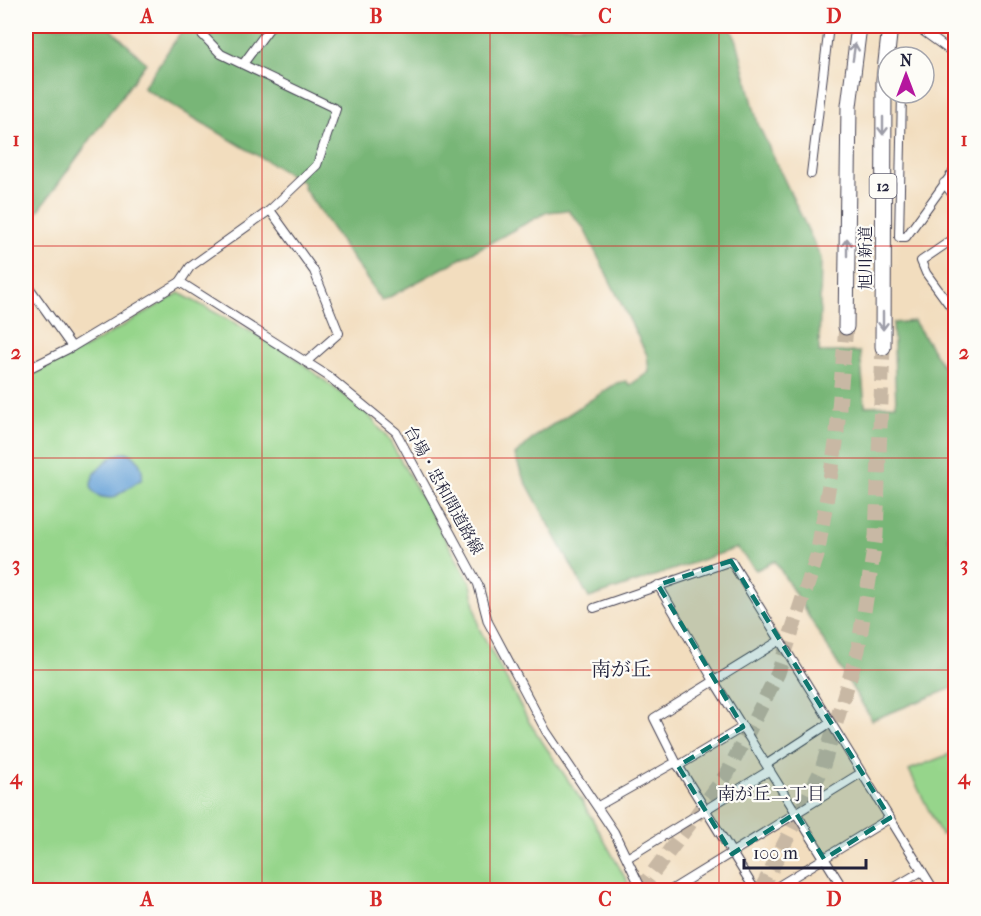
<svg xmlns="http://www.w3.org/2000/svg" width="981" height="916" font-family="'IM FELL French Canon','Noto Serif JP',serif">
  <style>
    .green { fill: #96d58b; stroke: #5c7c63; stroke-width: 1.5 }
    .forest { fill: #78b677; stroke: #4d6c59; stroke-width: 1.5 }
    .water { fill: #68a3d8; stroke: #45628a; stroke-width: 1.5 }
    .lines { fill: none; stroke-linecap: round; stroke-linejoin: round }
    .highway-tunnel { stroke: #c8b8a4; stroke-width: 15; stroke-dasharray: 15 8; stroke-linecap: butt }
    .street-casing { stroke: #413e4f; stroke-width: 10 }
    .highway-casing { stroke: #413e4f; stroke-width: 17 }
    .street { stroke: #fff; stroke-width: 8 }
    .highway { stroke: #fff; stroke-width: 15 }
    .oneway { stroke: #9c9ca7 }
    .marked { fill: #0f766e; fill-opacity: 0.2; stroke: #0f766e; stroke-width: 4.5; stroke-dasharray: 12 8; stroke-linejoin: round }
    .grid { fill: none; stroke: #d62828; stroke-width: 1.5; stroke-opacity: 0.55 }
    .labels { text-anchor: middle; dominant-baseline: central; stroke-width: 4.5; stroke-linejoin: round; paint-order: stroke }
    .shield { fill: #fdfcf7; stroke: #646373; stroke-width: 1.5 }
    .shield-label { font-size: 15px; font-weight: bold; fill: #22223b }
    .street-label { font-size: 16px; fill: #22223b; stroke: #fdfcf7 }
    .neighbourhood-label { font-size: 18px; fill: #22223b; stroke: #fdfcf7 }
    .quarter-label { font-size: 20px; fill: #22223b; stroke: #fdfcf7 }
    .neatline { fill: none; stroke: #d62828; stroke-width: 2 }
    .grid-label { font-size: 20px; text-anchor: middle; font-weight: bold; fill: #d62828 }
  </style>
  <rect width="100%" height="100%" fill="#fdfcf7"/>
  <filter id="ink" filterUnits="userSpaceOnUse"><feTurbulence type="fractalNoise" baseFrequency=".0167" numOctaves="2"/><feDisplacementMap in="SourceGraphic" scale="12" xChannelSelector="R" yChannelSelector="G"/><feConvolveMatrix kernelMatrix="1 2 1 2 8 2 1 2 1" color-interpolation-filters="sRGB"/></filter>
  <filter id="wash" filterUnits="userSpaceOnUse"><feTurbulence type="fractalNoise" baseFrequency=".008" numOctaves="4" result="noise"/><feDisplacementMap in="SourceGraphic" scale="24" xChannelSelector="R" yChannelSelector="G"/><feGaussianBlur stdDeviation="1.35" result="paint"/><feColorMatrix in="noise" values="0 0 0 0 0 0 0 0 0 0 0 0 0 0 0 0 0 1.4 0 .05"/><feComposite in="paint" operator="in"/></filter>
  <g filter="url(#wash)">
    <rect width="100%" height="100%" fill="#f2ddbe"/>
    <g class="green">
      <polygon points="179,293 286,351 368,414 389,440 471,584 479,628 529,722 582,801 632,890 26,890 26,377 87,347"/>
      <polygon points="955,752 955,829 941,835 909,770"/>
    </g>
    <g class="forest">
      <polygon points="26,26 108,26 146,63 26,228"/>
      <polygon points="185,26 729,26 737,41 758,124 821,258 819,352 860,352 865,406 896,405 893,323 914,321 955,385 956,531 948,537 956,550 955,687 872,720 775,561 756,570 737,548 589,598 521,473 515,455 538,434 617,383 626,381 630,385 649,372 647,355 583,227 568,210 547,212 382,301 303,187 304,183 143,88"/>
    </g>
    <path class="water" d="M126 452C137 455 144 468 142 479L113 498C72 499 96 458 126 452Z"/>
  </g>
  <g filter="url(#ink)">
    <g class="lines">
      <g class="highway-tunnel">
        <polyline points="640,890 727,774 778,673 817,556 836,443 846,327"/>
        <polyline points="761,890 822,769 858,650 876,536 883,347"/>
      </g>
      <defs>
        <g id="street">
          <polyline points="916,26 956,55"/>
          <polyline points="243,64 271,26"/>
          <polyline points="902,93 899,237 906,237 956,168"/>
          <polyline points="811,174 829,26"/>
          <polyline points="944,183 956,199"/>
          <polyline points="270,210 314,271 339,333 306,362"/>
          <polyline points="956,237 921,261 926,273 956,314"/>
          <polyline points="180,282 328,376 396,432 478,584 488,622 546,731 614,832 642,890"/>
          <polyline points="26,283 72,347"/>
          <polyline points="26,370 72,347 180,282 190,267 270,210 317,165 336,109 221,54 194,26"/>
          <polyline points="658,585 714,681 844,890"/>
          <polyline points="594,608 731,561 934,890"/>
          <polyline points="767,764 830,723"/>
          <polyline points="678,766 743,727"/>
          <polyline points="598,806 676,762"/>
          <polyline points="627,858 770,770"/>
          <polyline points="671,890 861,773"/>
          <polyline points="755,890 676,762 654,718 779,641"/>
          <polyline points="772,890 890,818"/>
          <polyline points="890,890 922,871"/>
        </g>
        <g id="highway">
          <polyline points="846,327 849,106 859,26"/>
          <polyline points="883,347 884,80 890,26"/>
        </g>
      </defs>
      <use href="#street" class="street-casing"/>
      <use href="#highway" class="highway-casing"/>
      <use href="#street" class="street"/>
      <use href="#highway" class="highway"/>
    </g>
    <defs><path id="oneway-shaft" d="M-6 0H5M1.5-3L5.5 0L1.5 3" fill="none" stroke-width="1.6" stroke-linecap="round" stroke-linejoin="round" transform="scale(1.5)"/></defs>
    <g class="oneway">
      <use href="#oneway-shaft" transform="translate(854 52) rotate(-82)"/>
      <use href="#oneway-shaft" transform="translate(883 126) rotate(90)"/>
      <use href="#oneway-shaft" transform="translate(847 247) rotate(-90)"/>
      <use href="#oneway-shaft" transform="translate(883 321) rotate(90)"/>
    </g>
  </g>
  <path class="marked" d="M731 561 890 818 824 859 796 813 732 854 678 766 743 727 658 585Z"/>
  <path class="grid" d="M262 26V890M490 26V890M719 26V890M26 246H956M26 458H956M26 670H956"/>
  <g class="labels">
    <rect class="shield" x="869.5" y="174" width="27" height="24" rx="4.5"/>
    <g class="shield-label">
      <text x="883" y="186">12</text>
    </g>
    <g class="street-label">
      <text transform="translate(865 258) rotate(-90)">旭川新道</text>
      <text transform="translate(444 490) rotate(61)">台場・忠和間道路線</text>
    </g>
    <g class="neighbourhood-label">
      <text x="771" y="794">南が丘二丁目</text>
    </g>
    <g class="quarter-label">
      <text x="621" y="669">南が丘</text>
    </g>
  </g>
  <rect width="981" height="916" fill="none" stroke="#fdfcf7" stroke-width="66"/>
  <g transform="translate(906 75)"><circle r="28" fill="#fdfcf7" stroke="#a5a5ac" stroke-width="1.5"/>
  <path d="M0-4.5L10 22L0 15L-10 22Z" fill="#b5179e"/>
  <text y="-9" font-size="16" font-weight="bold" text-anchor="middle" fill="#22223b">N</text>
  </g>
  <path d="M744 859v9h122v-9" fill="none" stroke="#22223b" stroke-width="3"/>
  <text x="753" y="859" font-size="18" fill="#22223b" stroke="#fdfcf7" stroke-width="4.5" paint-order="stroke">100 m</text>
  <rect x="33" y="33" width="915" height="850" class="neatline"/>
  <g class="grid-label">
    <text x="147" y="23">A</text>
    <text x="376" y="23">B</text>
    <text x="605" y="23">C</text>
    <text x="834" y="23">D</text>
    <text x="16" y="146">1</text>
    <text x="964" y="146">1</text>
    <text x="16" y="359">2</text>
    <text x="964" y="359">2</text>
    <text x="16" y="571">3</text>
    <text x="964" y="571">3</text>
    <text x="16" y="784">4</text>
    <text x="964" y="784">4</text>
    <text x="147" y="906">A</text>
    <text x="376" y="906">B</text>
    <text x="605" y="906">C</text>
    <text x="834" y="906">D</text>
  </g>
</svg>
